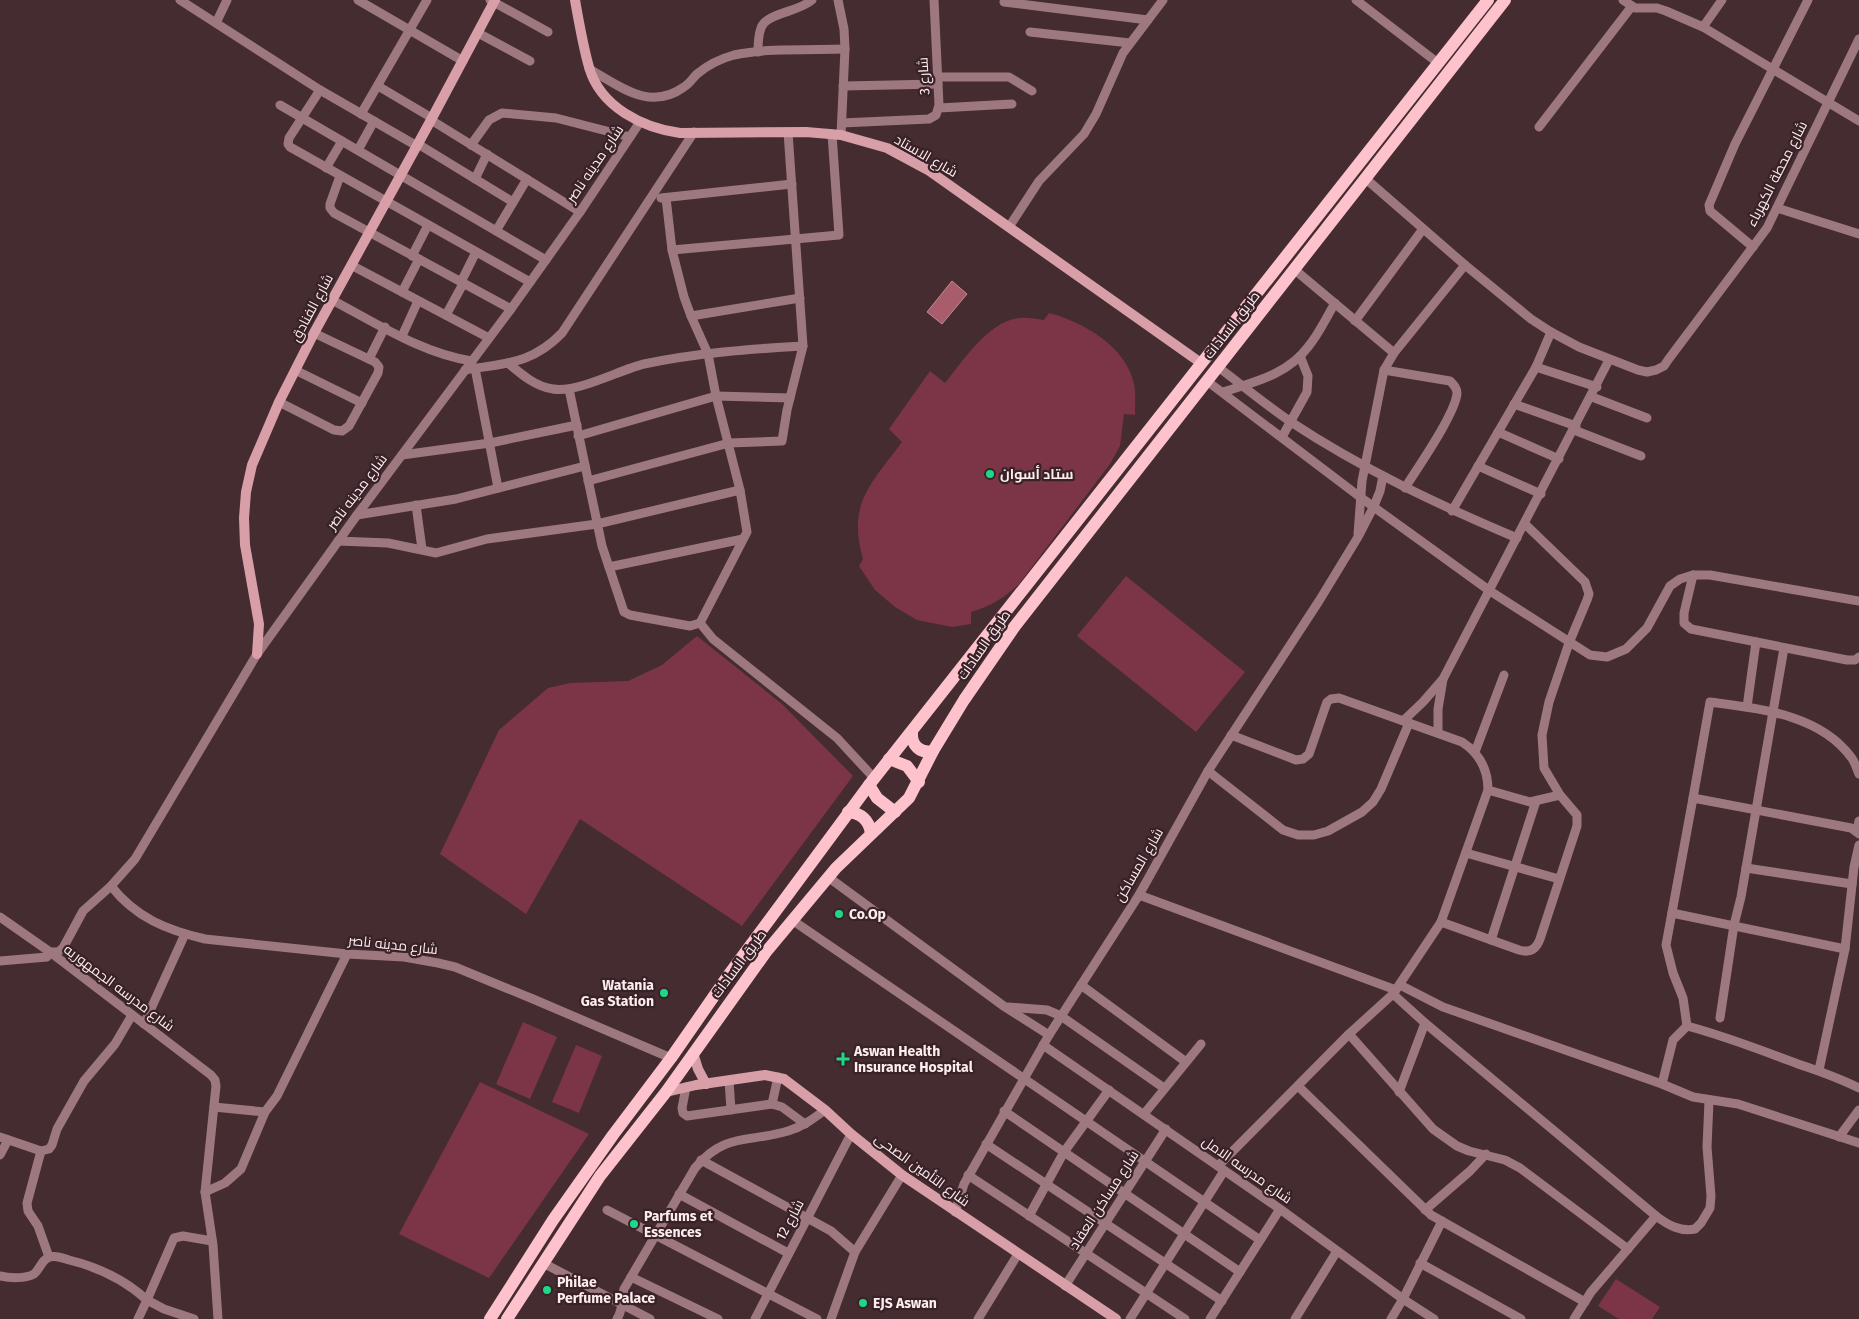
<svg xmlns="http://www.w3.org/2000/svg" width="1859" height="1319" font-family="'Fira Sans',Cairo,sans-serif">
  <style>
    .green { fill: #7b3546 }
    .water { fill: #a85c6c; stroke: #c28893 }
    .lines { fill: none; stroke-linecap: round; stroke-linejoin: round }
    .street { stroke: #9d797f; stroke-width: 9 }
    .secondary { stroke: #d89fa9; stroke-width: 10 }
    .primary { stroke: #fdc2cc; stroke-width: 12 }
    .poi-dot { fill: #1bd988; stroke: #392227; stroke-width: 2 }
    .labels { text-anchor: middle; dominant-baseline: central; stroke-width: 4.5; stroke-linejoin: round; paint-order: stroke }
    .street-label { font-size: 14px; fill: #fdedef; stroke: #392227 }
    .poi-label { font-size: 14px; font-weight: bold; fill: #fdedef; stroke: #392227; text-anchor: start }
  </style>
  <rect width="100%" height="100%" fill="#442c31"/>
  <g class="green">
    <path d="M1049 313C1083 322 1126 346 1134 384 1136 394 1135 405 1135 415L1124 414 1120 446 1110 464 1019 584C1004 598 991 606 971 612V624L952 627 917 620 895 607 875 590 859 566 863 559C847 503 871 484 902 442L889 429 930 371 945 383C962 362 990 319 1020 318 1028 317 1036 319 1044 320Z"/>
    <polygon points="1126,576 1245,672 1196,732 1077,636"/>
    <polygon points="697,636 782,704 853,776 742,926 580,819 526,914 440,854 499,730 548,688 570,683 628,681 662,665"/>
    <polygon points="523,1022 557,1037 530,1099 496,1084"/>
    <polygon points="576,1045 602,1056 579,1113 552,1102"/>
    <polygon points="480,1082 589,1134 489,1278 399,1234"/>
    <polygon points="1616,1279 1660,1307 1652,1319 1619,1319 1598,1306"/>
  </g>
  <polygon class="water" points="952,281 967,294 942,324 927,312"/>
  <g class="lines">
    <g class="street">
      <polyline points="180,0 320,90 417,146"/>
      <polyline points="358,0 463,61"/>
      <polyline points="490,0 548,32"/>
      <polyline points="838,0 844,29 845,49 841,135"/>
      <polyline points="1356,0 1438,63"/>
      <polyline points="1623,0 1635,8 1657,8 1666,11 1703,27 1859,121"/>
      <polyline points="1004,2 1148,20"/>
      <polyline points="216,23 227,0"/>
      <polyline points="1703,27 1722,0"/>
      <polyline points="1030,32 1130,43"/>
      <polyline points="478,33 530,61"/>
      <path d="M758 52C758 44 758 36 761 28 766 13 799 12 812 0"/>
      <path d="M589 69C620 86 649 112 684 87 689 84 693 78 697 74 709 64 719 59 734 55 766 48 811 50 845 49"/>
      <polyline points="938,77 1009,77 1032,91"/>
      <polyline points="378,86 432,118"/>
      <polyline points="843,86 938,84"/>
      <polyline points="320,90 289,138 288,144 290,147 530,282"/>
      <polyline points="280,105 546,260"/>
      <polyline points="939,108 1012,104"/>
      <polyline points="361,114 427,0"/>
      <polyline points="431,120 580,212"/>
      <polyline points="842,123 929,119 936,115 939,105 934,0"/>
      <polyline points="1539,127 1632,6"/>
      <polyline points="418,144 513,202"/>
      <polyline points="471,145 489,120 502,113 556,118 630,137"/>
      <polyline points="358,150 374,121"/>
      <polyline points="326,168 342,141"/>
      <polyline points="340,176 330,204 330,208 334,213 511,309"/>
      <polyline points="475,179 487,154"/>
      <polyline points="1366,179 1465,265 1531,319 1551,332 1579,347 1638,370 1647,372 1656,370 1664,366 1668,360 1767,228 1859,39"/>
      <polyline points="661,198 792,184"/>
      <polyline points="666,198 672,250 839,235 832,134"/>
      <polyline points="1777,208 1859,234"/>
      <polyline points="1009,227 1039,181 1084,134 1096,114 1123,53 1163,0"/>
      <polyline points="496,231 527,179"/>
      <polyline points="1753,247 1710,211 1709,205 1735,144 1808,0"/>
      <polyline points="672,250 684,297 691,316 800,298"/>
      <polyline points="412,256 428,225"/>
      <polyline points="351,265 489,338"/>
      <polyline points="1295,270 1394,353"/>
      <polyline points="461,282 476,252"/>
      <polyline points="402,292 419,259"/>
      <path d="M332 300C376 323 423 354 472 361"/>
      <polyline points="446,315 463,284"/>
      <polyline points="691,316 708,354 716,396 740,490 747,532 700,623 713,639 837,738 874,778"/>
      <polyline points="1355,321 1423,229"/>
      <polyline points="402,336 418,301"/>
      <polyline points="369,359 385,327"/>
      <path d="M508 363C521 374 536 387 553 389 578 393 619 370 644 364 696 353 750 349 803 346"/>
      <path d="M1218 367C1242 385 1266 405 1291 422 1362 469 1439 505 1517 538"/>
      <polyline points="1536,367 1597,387"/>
      <polyline points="475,368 498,488"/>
      <polyline points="295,370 362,403"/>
      <path d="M465 370C506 363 532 364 562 333L694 132"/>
      <path d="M1384 370 1450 381C1454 385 1457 388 1457 394 1454 416 1418 467 1405 488"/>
      <polyline points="1207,381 1360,497 1490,591 1590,655 1607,657 1626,649 1647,628 1670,586 1680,579 1693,575 1710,575 1859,601"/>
      <polyline points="569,389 602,546 624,612 630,615 690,626 700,623"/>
      <path d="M1223 392C1254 382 1287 375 1308 347 1319 334 1326 318 1335 303"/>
      <polyline points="1592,397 1647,418"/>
      <polyline points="279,402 334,430 342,431 349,426 378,373 379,367 375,362 314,333"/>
      <polyline points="1514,404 1576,426"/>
      <polyline points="1574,430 1641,456"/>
      <polyline points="1498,432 1559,459"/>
      <polyline points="578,436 716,396 790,398"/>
      <polyline points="1282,437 1307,392 1308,376 1300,356"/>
      <polyline points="402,455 490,443 577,425"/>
      <polyline points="1478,466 1541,494"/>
      <polyline points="588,481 729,443 782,441 787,410 803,346 788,132"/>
      <polyline points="416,505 422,549"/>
      <polyline points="1452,511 1536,367 1551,332"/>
      <polyline points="357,515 456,499 585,466"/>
      <polyline points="1358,534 1362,481 1384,370 1394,353 1465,265"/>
      <polyline points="338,541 388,543 436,553 487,539 597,524 740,490"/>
      <polyline points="609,567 743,539"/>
      <polyline points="1693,575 1684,613 1684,623 1691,629 1847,660 1855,660 1859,657"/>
      <polyline points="1747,707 1756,642"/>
      <polyline points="1403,721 1423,702 1443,679 1609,360"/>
      <polyline points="1438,733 1438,709 1443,679"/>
      <polyline points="1475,752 1504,675"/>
      <polyline points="1208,771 1283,830 1298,835 1314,835 1328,831 1362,812 1373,802 1381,789 1409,723"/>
      <polyline points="1488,790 1530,802 1560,795"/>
      <path d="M1693 798 1710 702C1760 709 1819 714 1851 757 1855 762 1857 769 1859 774"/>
      <polyline points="1857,831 1859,821"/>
      <polyline points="1466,853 1559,879"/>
      <polyline points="1746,868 1852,884"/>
      <polyline points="828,877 1005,1007 1049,1035"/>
      <path d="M111 886C136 918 167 930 205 939L347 954 404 957 438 963 455 967 533 999 671 1058"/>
      <polyline points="1139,895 1396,990"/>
      <polyline points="1672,913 1845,949"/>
      <polyline points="0,917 50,952 211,1075 215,1080 216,1086 205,1192 213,1245 218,1319"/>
      <polyline points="792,920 1260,1240"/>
      <path d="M1441 922 1519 950C1529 953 1536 950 1540 939L1577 826V815L1560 795 1544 768 1542 735 1549 702 1569 643 1587 600 1589 594 1585 582 1525 524"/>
      <polyline points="1491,940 1536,801"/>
      <polyline points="0,961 47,957 50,952 58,952 63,948 83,911 111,886 135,859 257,654 357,515 511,309 580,212 640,122"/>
      <polyline points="1081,985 1186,1062"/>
      <polyline points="1400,985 1443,1007 1662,1084 1693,1097 1738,1104 1859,1143"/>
      <path d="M1393 994 1425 1023 1656 1216C1668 1225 1680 1232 1695 1229L1701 1223 1710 1208 1711 1196 1707 1147 1709 1101"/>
      <polyline points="1008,1007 1047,1010 1061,1016 1164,1088"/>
      <polyline points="1720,1018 1734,925 1741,897 1784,648"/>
      <polyline points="144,1024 185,934"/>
      <polyline points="1687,1026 1683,998 1673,973 1666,945 1693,798 1851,828 1859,834"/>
      <path d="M1687 1026C1725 1036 1761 1050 1798 1064 1819 1071 1839 1078 1859 1088"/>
      <polyline points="1349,1034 1433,1129 1457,1146 1469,1151 1505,1160 1520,1168 1628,1249"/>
      <polyline points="1043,1045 1280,1209 1403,1299 1434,1319"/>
      <polyline points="1819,1070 1845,949 1854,867 1859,845"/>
      <polyline points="729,1081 731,1110"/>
      <polyline points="1662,1084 1673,1040 1687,1026"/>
      <polyline points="1298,1086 1431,1215 1585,1302"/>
      <polyline points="686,1087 682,1108 683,1113 687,1116 772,1104 782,1107 805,1124"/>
      <polyline points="1399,1092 1425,1023"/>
      <polyline points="772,1104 778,1077"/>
      <polyline points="214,1107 265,1112"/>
      <polyline points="1004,1111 1240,1272"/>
      <polyline points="1144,1114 1201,1044"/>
      <polyline points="0,1137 41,1151 49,1149 52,1145 57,1129 84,1081 115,1044 132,1015"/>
      <polyline points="1839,1137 1859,1110"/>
      <polyline points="986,1144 1222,1301"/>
      <polyline points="41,1151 27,1203 28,1211 38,1226 49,1257"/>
      <polyline points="0,1155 8,1140"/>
      <polyline points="701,1160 831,1231 855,1252 831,1319"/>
      <path d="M1218 1166 1349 1034 1393 994 1441 922 1488 790C1488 768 1479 753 1462 742L1339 698 1331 699 1327 702 1309 754 1303 759 1296 760 1231 735"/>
      <polyline points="968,1175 1185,1319"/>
      <polyline points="205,1192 225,1183 241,1169 265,1112 277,1096 347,954"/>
      <polyline points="679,1194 788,1253"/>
      <polyline points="607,1210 817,1319"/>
      <polyline points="1425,1210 1470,1171 1486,1154"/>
      <polyline points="955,1212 964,1184 1049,1035 1139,895 1208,771 1319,601 1358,537 1374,506 1380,491 1383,476"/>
      <polyline points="1029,1216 1064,1152 1109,1090"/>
      <polyline points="855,1252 902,1175"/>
      <polyline points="543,1263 650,1319"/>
      <polyline points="1420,1263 1521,1319"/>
      <path d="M0 1276C9 1278 26 1279 34 1274 40 1269 42 1259 50 1257 56 1255 63 1258 69 1260 98 1267 125 1280 147 1300L174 1238 183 1236 212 1241"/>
      <polyline points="631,1277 718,1319"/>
      <polyline points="1065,1286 1166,1129"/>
      <polyline points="138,1319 147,1300 164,1309 194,1319"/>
      <path d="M617 1319C624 1308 621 1300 624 1289L695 1168C725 1132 749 1143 788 1131 802 1127 813 1119 825 1110"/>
      <polyline points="755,1319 851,1134"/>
      <polyline points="978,1319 1018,1254"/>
      <polyline points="1130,1319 1224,1171"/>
      <polyline points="1210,1319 1280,1209"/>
      <polyline points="1295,1319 1337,1251"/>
      <polyline points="1391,1319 1403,1299 1442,1221"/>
      <polyline points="1574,1319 1591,1292 1656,1216"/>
    </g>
    <g class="secondary">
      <path d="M575 0C579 22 583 46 589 67 600 107 643 128 680 133L806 132 841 135 887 148 928 170 1201 363"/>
      <polyline points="257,654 259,624 245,545 244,518 246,492 252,465 279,402 314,333 431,120 495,0"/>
      <polyline points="693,1053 698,1069 706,1084"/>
      <polyline points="666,1092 696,1085 765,1075 784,1079 825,1110 851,1134 902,1175 1116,1319"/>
    </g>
    <g class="primary">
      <path d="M912 732C911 745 920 754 933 751"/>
      <polyline points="889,759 907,766 919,782"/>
      <polyline points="869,785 877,798 895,812"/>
      <path d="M848 812C861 813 869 820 871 833"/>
      <polyline points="490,1319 553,1220 613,1135 671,1058 730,973 869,785 1488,0"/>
      <polyline points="507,1319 600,1176 666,1092 766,952 836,868 909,798 933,751 964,700 1015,626 1505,0"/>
    </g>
  </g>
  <g class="poi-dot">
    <circle cx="990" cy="474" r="5"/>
    <circle cx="839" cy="914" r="5"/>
    <circle cx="664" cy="993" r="5"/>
    <path d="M840.5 1051.5h5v5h5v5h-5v5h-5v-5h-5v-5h5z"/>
    <circle cx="634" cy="1224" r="5"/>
    <circle cx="547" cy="1290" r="5"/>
    <circle cx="863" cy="1303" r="5"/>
  </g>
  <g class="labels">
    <g class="street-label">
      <text transform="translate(924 76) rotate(-93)">شارع 3</text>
      <text transform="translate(926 156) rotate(30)">شارع الاستاد</text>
      <text transform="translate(595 164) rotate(-56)">شارع مدينه ناصر</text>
      <text transform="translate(1777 174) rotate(-63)">شارع محطة الكهرباء</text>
      <text transform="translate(312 308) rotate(-62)">شارع الفنادق</text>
      <text transform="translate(1232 325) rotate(-52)">طريق السادات</text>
      <text transform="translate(357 492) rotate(-53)">شارع مدينه ناصر</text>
      <text transform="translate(984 645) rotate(-55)">طريق السادات</text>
      <text transform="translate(1139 865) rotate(-60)">شارع المساكن</text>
      <text transform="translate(393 945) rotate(6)">شارع مدينه ناصر</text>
      <text transform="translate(739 964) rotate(-53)">طريق السادات</text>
      <text transform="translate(119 988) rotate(37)">شارع مدرسه الجمهوريه</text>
      <text transform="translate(922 1170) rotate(36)">شارع التأمين الصحى</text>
      <text transform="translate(1247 1170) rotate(35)">شارع مدرسه الامل</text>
      <text transform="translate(1104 1200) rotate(-57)">شارع مساكن العقاد</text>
      <text transform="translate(790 1220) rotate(-62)">شارع 12</text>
    </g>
    <g class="poi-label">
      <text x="1000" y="474">ستاد أسوان</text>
      <text x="849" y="914">Co.Op</text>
      <text x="654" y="985" text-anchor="end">Watania<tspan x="654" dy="16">Gas Station</tspan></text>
      <text x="854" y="1051">Aswan Health<tspan x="854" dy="16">Insurance Hospital</tspan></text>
      <text x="644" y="1216">Parfums et<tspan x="644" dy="16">Essences</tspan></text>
      <text x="557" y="1282">Philae<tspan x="557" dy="16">Perfume Palace</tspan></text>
      <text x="873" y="1303">EJS Aswan</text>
    </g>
  </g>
</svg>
